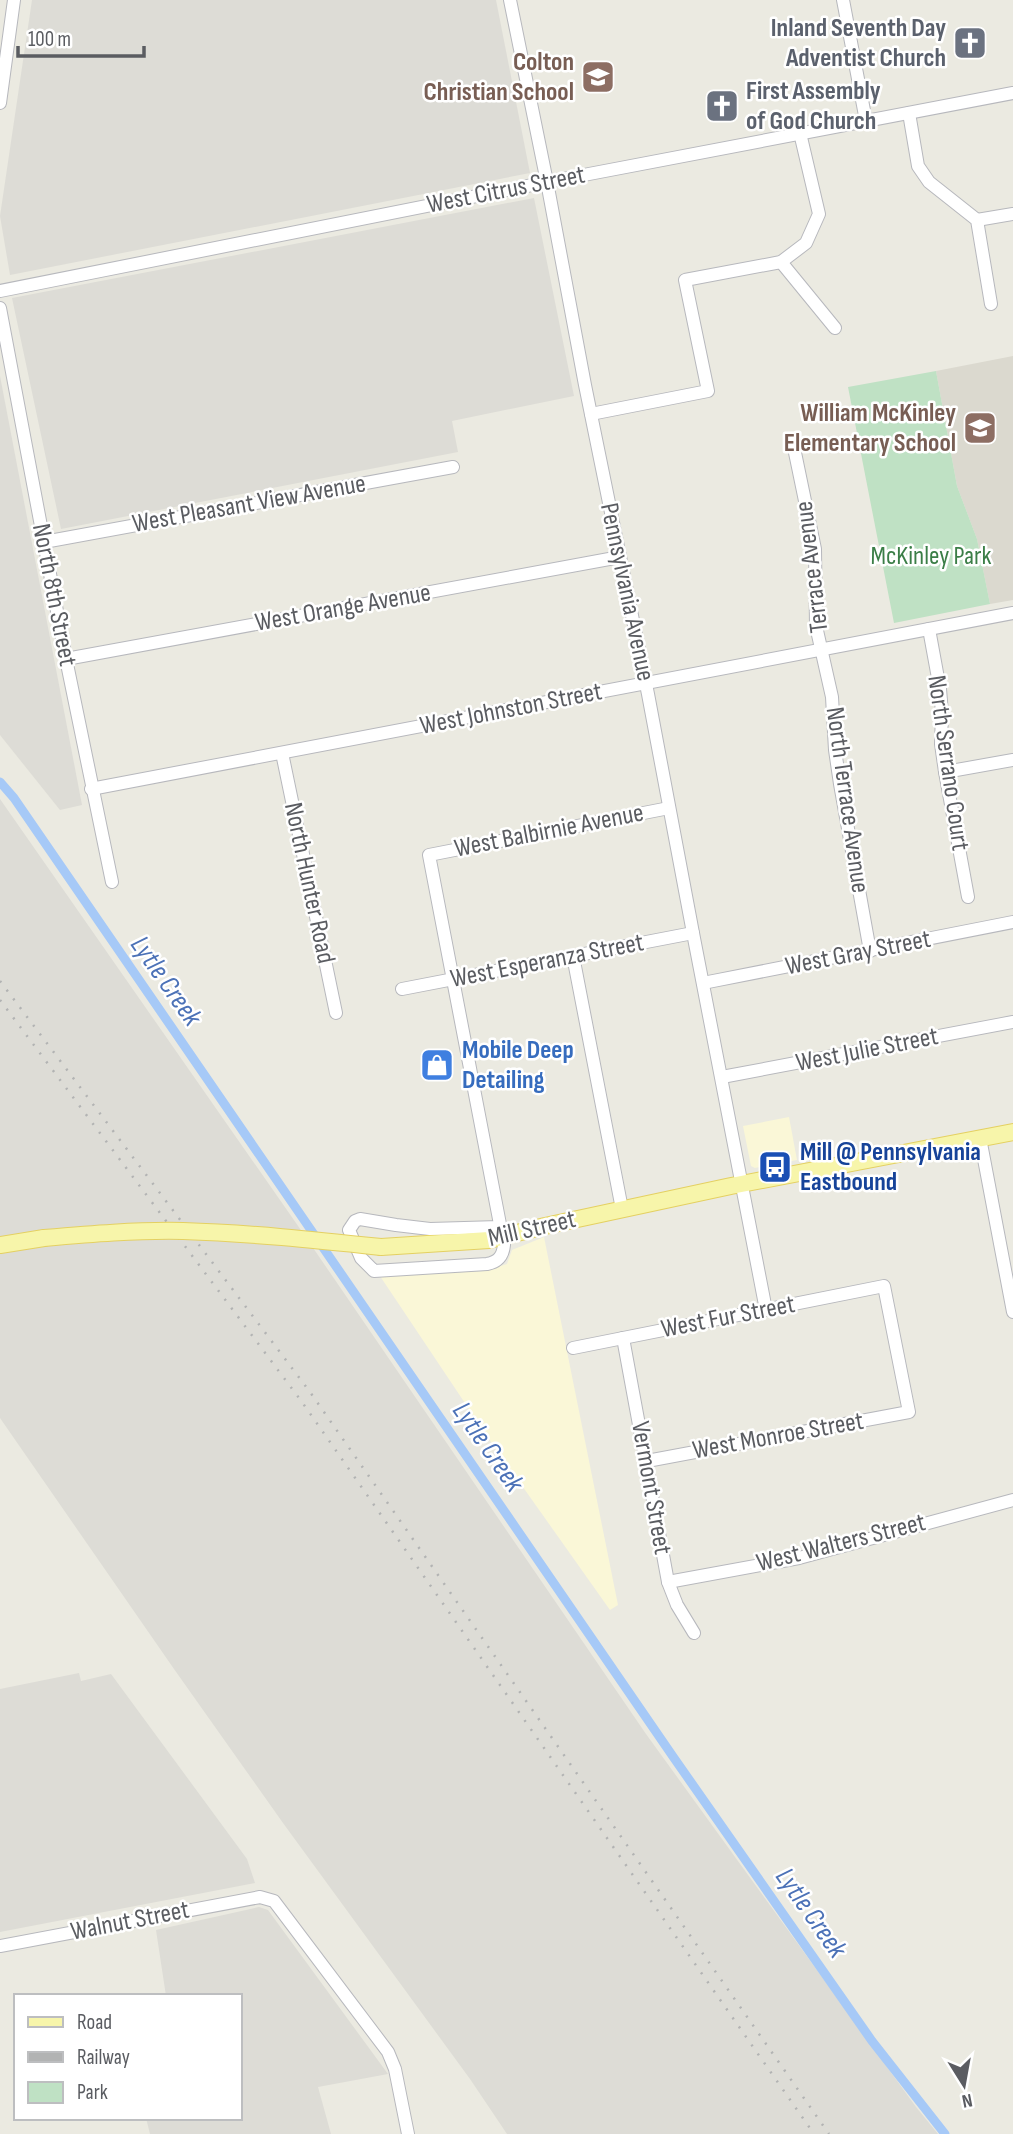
<svg xmlns="http://www.w3.org/2000/svg" width="1013" height="2134" font-family="'Sofia Sans Condensed',sans-serif">
  <style>
    .commercial { fill: #faf7d7 }
    .industrial { fill: #dddcd6 }
    .education { fill: #dbd9cf }
    .green { fill: #bfe1c4 }
    .lines { fill: none; stroke-linecap: round; stroke-linejoin: round }
    .canal { stroke: #a6c9f7; stroke-width: 9 }
    .minor-casing { stroke: #b7b8bd; stroke-width: 14 }
    .major-casing { stroke: #e4d062; stroke-width: 18 }
    .minor { stroke: #fff; stroke-width: 12 }
    .major { stroke: #f7f5aa; stroke-width: 16 }
    .rail { stroke: #b2b3b3; stroke-width: 2.5; stroke-dasharray: 2 9; stroke-linecap: butt }
    .major-bridge-casing { stroke: #e4d062; stroke-width: 18; stroke-linecap: butt }
    .major-bridge { stroke: #f7f5aa; stroke-width: 16 }
    .labels { text-anchor: middle; dominant-baseline: central; stroke-width: 5; stroke-linejoin: round; paint-order: stroke }
    .worship-label { font-size: 26px; font-weight: bold; fill: #5b616d; stroke: #fff; text-anchor: end }
    .education-label { font-size: 26px; font-weight: bold; fill: #785e54; stroke: #fff; text-anchor: end }
    .street-label { font-size: 26px; fill: #5a5c61; stroke: #fff }
    .park-label { font-size: 26px; fill: #3b7e47; stroke: #fff }
    .shop-label { font-size: 26px; font-weight: bold; fill: #366cbe; stroke: #fff; text-anchor: start }
    .transit-label { font-size: 26px; font-weight: bold; fill: #164399; stroke: #fff; text-anchor: start }
    .water-label { font-size: 28px; font-style: italic; fill: #4c72b7; stroke: #fff }
  </style>
  <rect width="100%" height="100%" fill="#ebeae1"/>
  <g class="commercial">
    <polygon points="789,1117 797,1160 755,1168 751,1166 743,1126"/>
    <polygon points="544,1237 618,1605 610,1610 491,1442 380,1276 485,1271 507,1264 512,1250"/>
  </g>
  <g class="industrial">
    <polygon points="32,0 496,0 530,173 10,275 0,216"/>
    <polygon points="534,198 574,396 452,421 458,452 61,529 12,298"/>
    <polygon points="0,376 82,805 60,810 0,735"/>
    <polygon points="0,799 296,1223 646,1734 916,2107 938,2134 507,2134 470,2079 283,1823 174,1669 0,1418"/>
    <polygon points="79,1673 81,1681 111,1674 247,1859 255,1883 0,1932 0,1689"/>
    <polygon points="259,1907 268,1910 388,2074 318,2087 331,2134 150,2134 146,2118 240,2118 240,1996 166,1996 156,1930"/>
  </g>
  <polygon class="education" points="1013,356 1013,600 990,604 977,539 957,486 936,371"/>
  <polygon class="green" points="936,371 957,486 977,539 990,604 894,623 848,387"/>
  <g class="lines">
    <polyline class="canal" points="0,782 14,798 674,1758 872,2041 945,2134"/>
    <defs>
      <g id="minor">
        <polyline points="510,0 547,182 585,385 648,694 693,933 766,1310"/>
        <polyline points="843,0 866,121"/>
        <polyline points="0,103 14,0"/>
        <polyline points="909,113 918,166 929,182 977,220 991,304"/>
        <polyline points="977,220 1013,214"/>
        <polyline points="781,262 835,328"/>
        <polyline points="0,291 547,182 1013,93"/>
        <polyline points="0,308 66,659 112,882"/>
        <polyline points="591,414 708,391 685,280 781,262 806,243 819,214 800,133"/>
        <polyline points="793,443 815,549 816,626 832,697 835,750 840,784 870,951"/>
        <polyline points="44,542 453,467"/>
        <polyline points="929,629 940,689 942,713 941,744 945,772 968,897"/>
        <polyline points="66,659 620,557"/>
        <polyline points="282,753 336,1013"/>
        <polyline points="945,772 1013,760"/>
        <polyline points="91,789 1013,613"/>
        <polyline points="573,956 622,1209"/>
        <polyline points="703,983 1013,922"/>
        <polyline points="402,989 693,933"/>
        <polyline points="722,1077 1013,1022"/>
        <polyline points="980,1138 1013,1312"/>
        <path d="M499 1227 430 1229 396 1225 360 1219 355 1221 349 1230 361 1258 374 1271 487 1264C498 1262 503 1256 504 1245L429 855 669 808"/>
        <polyline points="623,1338 668,1582 677,1605 694,1633"/>
        <polyline points="573,1348 884,1286 909,1412 647,1461"/>
        <polyline points="668,1582 799,1558 1013,1500"/>
        <polyline points="0,1946 260,1897 274,1901 388,2052 395,2069 408,2134"/>
      </g>
      <g id="major">
        <polyline points="0,1245 44,1238"/>
        <polyline points="381,1247 489,1240 545,1226 731,1186 1013,1132"/>
      </g>
    </defs>
    <use href="#minor" class="minor-casing"/>
    <use href="#major" class="major-casing"/>
    <use href="#minor" class="minor"/>
    <use href="#major" class="major"/>
    <g class="rail">
      <polyline points="0,981 310,1392 829,2134"/>
      <polyline points="0,1000 302,1402 814,2134"/>
    </g>
    <defs>
      <path id="major-bridge" d="M44 1238C90 1234 137 1230 183 1231 249 1233 315 1240 381 1247"/>
    </defs>
    <use href="#major-bridge" class="major-bridge-casing"/>
    <use href="#major-bridge" class="major-bridge"/>
  </g>
  <defs>
    <symbol id="church-square" viewBox="-11 -11 22 22"><rect x="-9" y="-9" width="18" height="18" rx="4" fill="#6b7280" stroke="#fff"/><path d="M-1.2-6h2.4v3.5h3.3v2.4h-3.3V6h-2.4V-.1h-3.3v-2.4h3.3Z" fill="#fff"/></symbol>
    <symbol id="school-square" viewBox="-11 -11 22 22"><rect x="-9" y="-9" width="18" height="18" rx="4" fill="#8d6e63" stroke="#fff"/><path d="M0-5L7-2L0 1L-7-2ZM-4 1L0 2.5L4 1V4Q0 6-4 4Z" fill="#fff"/></symbol>
    <symbol id="shop-square" viewBox="-11 -11 22 22"><rect x="-9" y="-9" width="18" height="18" rx="4" fill="#3f7fe0" stroke="#fff"/><path d="M-5-2.5h2.3a2.7 3.5 0 0 1 5.4 0H5L5.5 6h-11ZM-1.5-2.5h3a1.5 2.3 0 0 0-3 0Z" fill="#fff"/></symbol>
    <symbol id="bus-square" viewBox="-11 -11 22 22"><rect x="-9" y="-9" width="18" height="18" rx="4" fill="#1a4fb4" stroke="#fff"/><path d="M-5-6H5V4H4V6H2V4H-2V6H-4V4H-5ZM-3.5-4V0h7V-4ZM-3.5 1.2v1.5H-2V1.2ZM2 1.2v1.5H3.5V1.2Z" fill="#fff"/></symbol>
  </defs>
  <g fill-rule="evenodd">
    <use href="#church-square" x="951" y="24" width="38" height="38"/>
    <use href="#school-square" x="579" y="58" width="38" height="38"/>
    <use href="#church-square" x="703" y="87" width="38" height="38"/>
    <use href="#school-square" x="961" y="409" width="38" height="38"/>
    <use href="#shop-square" x="418" y="1046" width="38" height="38"/>
    <use href="#bus-square" x="756" y="1148" width="38" height="38"/>
  </g>
  <g class="labels">
    <g class="worship-label">
      <text x="946" y="28">Inland Seventh Day<tspan x="946" dy="30">Adventist Church</tspan></text>
      <text x="746" y="91" text-anchor="start">First Assembly<tspan x="746" dy="30">of God Church</tspan></text>
    </g>
    <g class="education-label">
      <text x="574" y="62">Colton<tspan x="574" dy="30">Christian School</tspan></text>
      <text x="956" y="413">William McKinley<tspan x="956" dy="30">Elementary School</tspan></text>
    </g>
    <g class="street-label">
      <text transform="translate(506 190) rotate(-11)">West Citrus Street</text>
      <text transform="translate(249 504) rotate(-10)">West Pleasant View Avenue</text>
      <text transform="translate(812 567) rotate(-97)">Terrace Avenue</text>
      <text transform="translate(627 592) rotate(78)">Pennsylvania Avenue</text>
      <text transform="translate(54 595) rotate(79)">North 8th Street</text>
      <text transform="translate(343 608) rotate(-10)">West Orange Avenue</text>
      <text transform="translate(511 709) rotate(-11)">West Johnston Street</text>
      <text transform="translate(948 763) rotate(82)">North Serrano Court</text>
      <text transform="translate(847 800) rotate(82)">North Terrace Avenue</text>
      <text transform="translate(549 831) rotate(-11)">West Balbirnie Avenue</text>
      <text transform="translate(309 883) rotate(78)">North Hunter Road</text>
      <text transform="translate(858 953) rotate(-11)">West Gray Street</text>
      <text transform="translate(547 961) rotate(-11)">West Esperanza Street</text>
      <text transform="translate(867 1050) rotate(-11)">West Julie Street</text>
      <text transform="translate(532 1229) rotate(-13)">Mill Street</text>
      <text transform="translate(728 1317) rotate(-11)">West Fur Street</text>
      <text transform="translate(778 1436) rotate(-10)">West Monroe Street</text>
      <text transform="translate(651 1488) rotate(80)">Vermont Street</text>
      <text transform="translate(841 1543) rotate(-14)">West Walters Street</text>
      <text transform="translate(130 1921) rotate(-11)">Walnut Street</text>
    </g>
    <g class="park-label">
      <text x="931" y="556">McKinley Park</text>
    </g>
    <g class="shop-label">
      <text x="462" y="1050">Mobile Deep<tspan x="462" dy="30">Detailing</tspan></text>
    </g>
    <g class="transit-label">
      <text x="800" y="1152">Mill @ Pennsylvania<tspan x="800" dy="30">Eastbound</tspan></text>
    </g>
    <g class="water-label">
      <text transform="translate(166 981) rotate(55)">Lytle Creek</text>
      <text transform="translate(488 1447) rotate(55)">Lytle Creek</text>
      <text transform="translate(811 1913) rotate(55)">Lytle Creek</text>
    </g>
  </g>
  <rect x="14" y="1994" width="228" height="126" fill="#ffffff" stroke="#bdbec0" stroke-width="2"/>
  <rect x="28" y="2017" width="35" height="10" fill="#f7f5aa" stroke="#bdbec0" stroke-width="2"/>
  <text x="77" y="2029" font-size="21" fill="#5a5c61">Road</text>
  <rect x="28" y="2052" width="35" height="10" fill="#b2b3b3" stroke="#bdbec0" stroke-width="2"/>
  <text x="77" y="2064" font-size="21" fill="#5a5c61">Railway</text>
  <rect x="28" y="2082" width="35" height="21" fill="#bfe1c4" stroke="#bdbec0" stroke-width="2"/>
  <text x="77" y="2099" font-size="21" fill="#5a5c61">Park</text>
  <g transform="translate(964 2085) rotate(169)" stroke="#ffffff" stroke-width="5" paint-order="stroke">
  <path d="M0-5L12 26L0 18L-12 26Z" fill="#5a5c61"/>
  <text y="-10" font-size="19" font-weight="bold" text-anchor="middle" fill="#5a5c61">N</text>
  </g>
  <path d="M18 46v10h126v-10" fill="none" stroke="#5a5c61" stroke-width="3.5"/>
  <text x="28" y="46" font-size="21" fill="#5a5c61" stroke="#ffffff" stroke-width="5" paint-order="stroke">100 m</text>
</svg>
